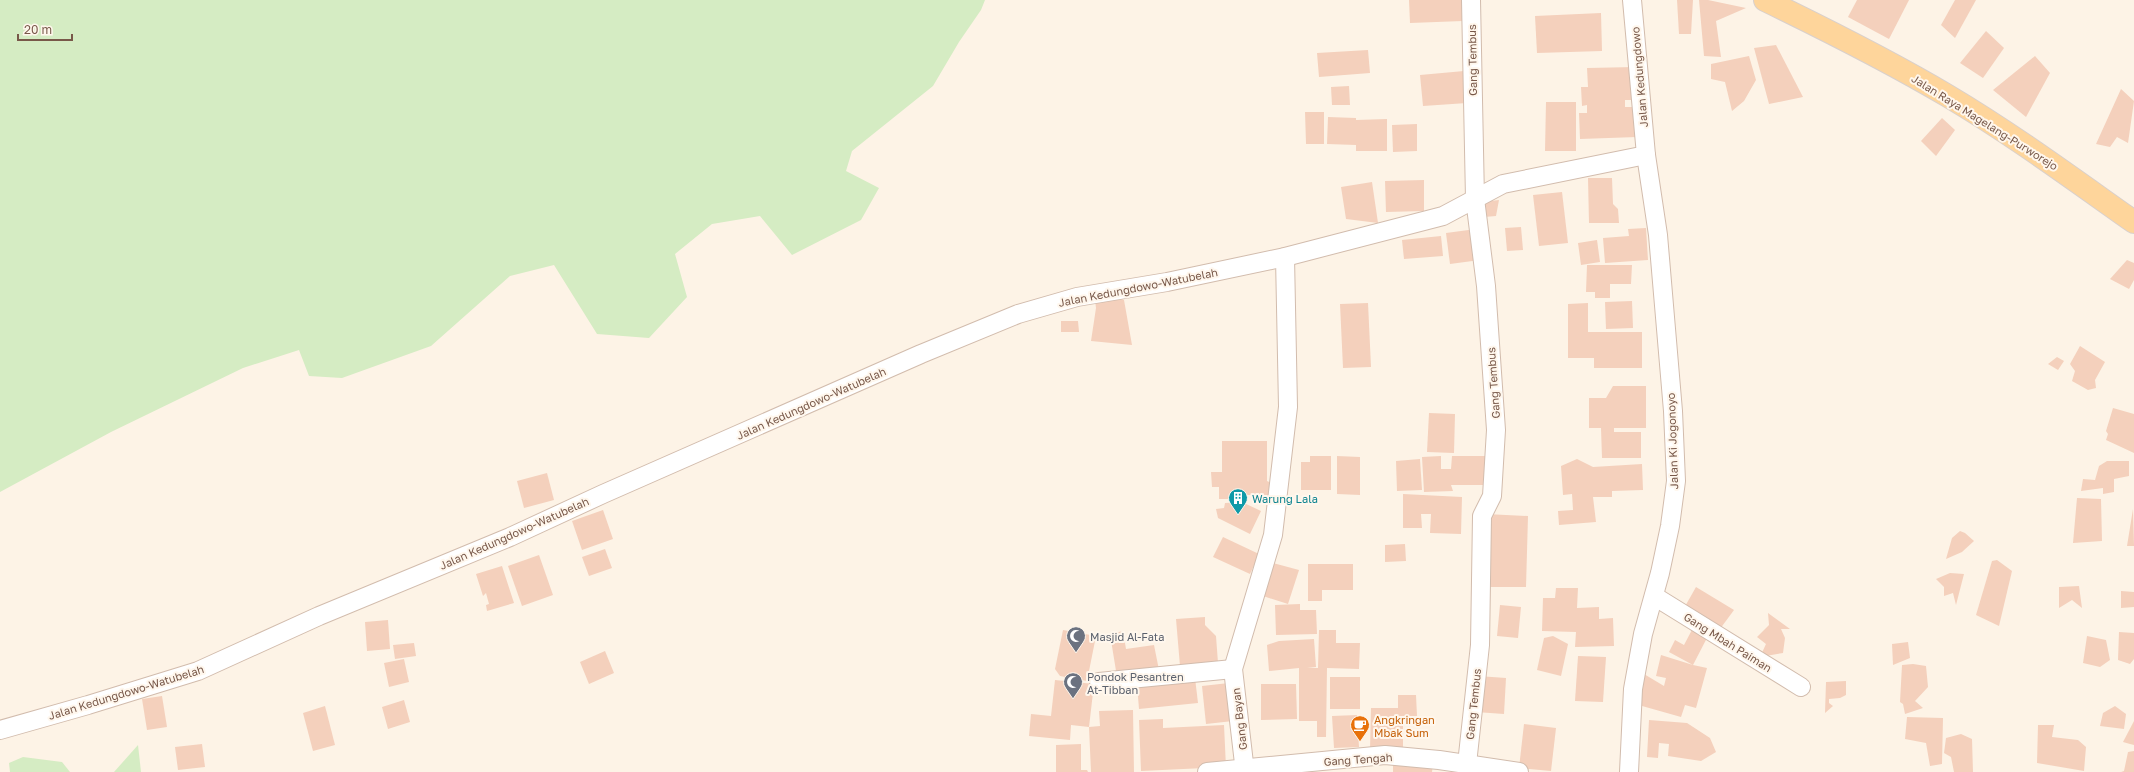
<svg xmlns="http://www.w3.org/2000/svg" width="2134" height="772" font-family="'Golos Text',sans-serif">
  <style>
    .green { fill: #d5ecc3 }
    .building { fill: #f4d0bc }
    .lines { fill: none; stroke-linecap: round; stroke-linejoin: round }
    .minor-casing { stroke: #d2bcad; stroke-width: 20 }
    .primary-casing { stroke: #d9d0cc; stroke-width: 24 }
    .minor { stroke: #fff; stroke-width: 18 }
    .primary { stroke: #fed59b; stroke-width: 22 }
    .labels { text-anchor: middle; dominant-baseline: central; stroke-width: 4; stroke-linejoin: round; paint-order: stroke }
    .street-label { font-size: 11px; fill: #785849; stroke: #fff7ed }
    .culture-label { font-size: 11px; fill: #0d838f; stroke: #fff7ed; text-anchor: start }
    .worship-label { font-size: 11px; fill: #5b616d; stroke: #fff7ed; text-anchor: start }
    .food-label { font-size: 11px; fill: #c56008; stroke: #fff7ed; text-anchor: start }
  </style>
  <rect width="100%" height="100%" fill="#fdf3e6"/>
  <g class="green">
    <polygon points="0,0 985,0 981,10 959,42 933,86 852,151 846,171 879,188 861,220 792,255 760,216 712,224 675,254 687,297 649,338 597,334 554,265 510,276 431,346 342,378 309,376 299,350 243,368 111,432 0,492"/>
    <polygon points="138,745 141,772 114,772"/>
    <polygon points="23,757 62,762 70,772 10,772 9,763"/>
  </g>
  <g class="building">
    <polygon points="1409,0 1462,0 1463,21 1410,23"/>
    <polygon points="1677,0 1693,0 1691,34 1679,34"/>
    <polygon points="1699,0 1708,0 1746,8 1716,21 1721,57 1704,56"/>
    <polygon points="1857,0 1909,0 1889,39 1848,17"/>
    <polygon points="1955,0 1976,0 1955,38 1941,25"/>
    <polygon points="1601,13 1602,51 1537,53 1535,16"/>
    <polygon points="1986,31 2004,48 1983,78 1960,63"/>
    <polygon points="1776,45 1803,97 1769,104 1754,48"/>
    <polygon points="1368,50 1370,73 1319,77 1317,53"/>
    <polygon points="1749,56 1756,80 1744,101 1732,111 1725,82 1711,79 1711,64"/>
    <polygon points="2035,56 2050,73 2026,117 1993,90"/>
    <polygon points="1635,67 1635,100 1625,100 1625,107 1636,107 1637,137 1580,139 1579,113 1587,113 1587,105 1582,106 1581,87 1588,87 1587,68"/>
    <polygon points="1464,71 1467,103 1423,106 1420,75"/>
    <polygon points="1349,86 1350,105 1332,105 1331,87"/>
    <polygon points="2121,89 2134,101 2128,143 2117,137 2110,147 2096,144"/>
    <polygon points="1546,102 1576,102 1576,151 1545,151"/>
    <polygon points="1305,112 1324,112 1324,144 1306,144"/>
    <polygon points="1328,117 1356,118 1356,120 1387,119 1387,151 1356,151 1356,145 1327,144"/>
    <polygon points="1942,118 1955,130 1936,156 1921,141"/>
    <polygon points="1417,124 1417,151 1393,152 1392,125"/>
    <polygon points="1588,178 1612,178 1613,204 1618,209 1619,223 1589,223"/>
    <polygon points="1424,180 1424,211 1386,212 1385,181"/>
    <polygon points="1372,182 1378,223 1346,219 1341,187"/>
    <polygon points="1562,192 1568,243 1539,246 1533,195"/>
    <polygon points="1499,200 1496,216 1484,217 1482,202"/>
    <polygon points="1521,227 1523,250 1507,251 1505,228"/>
    <polygon points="1646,228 1648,260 1605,263 1603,238 1629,236 1628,229"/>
    <polygon points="1476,229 1480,260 1450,264 1446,233"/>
    <polygon points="1441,236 1443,256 1404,259 1402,240"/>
    <polygon points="1597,240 1600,262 1581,265 1578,243"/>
    <polygon points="2127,260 2134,263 2134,280 2129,289 2110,279"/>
    <polygon points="1587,265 1632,265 1631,284 1610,284 1610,298 1595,298 1595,292 1586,292"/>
    <polygon points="1114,297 1124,300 1132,345 1091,341 1096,308 1095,300"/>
    <polygon points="1632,301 1633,328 1606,329 1605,302"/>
    <polygon points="1368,303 1371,367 1343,368 1340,304"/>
    <polygon points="1588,303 1588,332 1642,332 1642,368 1594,368 1594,358 1568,358 1568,304"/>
    <polygon points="1061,321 1078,321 1079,332 1061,332"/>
    <polygon points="2080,346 2105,362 2095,380 2096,388 2088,390 2072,381 2075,371 2070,364"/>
    <polygon points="2057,357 2064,361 2058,370 2048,364"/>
    <polygon points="1613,386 1646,386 1646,428 1614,428 1614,432 1641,432 1641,458 1602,458 1601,428 1589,428 1589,398 1606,398"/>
    <polygon points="2113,408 2134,414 2134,453 2106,440 2108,434 2106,431"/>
    <polygon points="1429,413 1455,414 1454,453 1427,452"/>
    <polygon points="1222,441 1267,441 1267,481 1274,484 1275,495 1239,495 1239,499 1219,499 1219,487 1212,487 1211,472 1222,472"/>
    <polygon points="1310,456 1331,456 1331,490 1301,490 1301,462 1310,462"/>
    <polygon points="1337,456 1360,457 1360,495 1337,494"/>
    <polygon points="1441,456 1441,469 1451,469 1452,456 1486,456 1486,485 1451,485 1453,491 1424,492 1422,457"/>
    <polygon points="1420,459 1422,490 1397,491 1396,461"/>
    <polygon points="1577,459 1593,467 1642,464 1643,490 1612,491 1612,497 1593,497 1596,522 1559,525 1558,511 1573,510 1572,494 1563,495 1561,466"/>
    <polygon points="2107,461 2129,461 2129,476 2114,479 2114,492 2103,494 2103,488 2081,491 2083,479 2095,480 2099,466"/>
    <polygon points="547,473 554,500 524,508 517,481"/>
    <polygon points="1403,494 1462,497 1461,534 1430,533 1431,514 1421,514 1422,528 1403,528"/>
    <polygon points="2077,498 2101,499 2102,541 2073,543"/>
    <polygon points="1242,502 1261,511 1250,534 1218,518 1216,509 1224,508 1225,503"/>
    <polygon points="2133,509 2134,546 2127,546"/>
    <polygon points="603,510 613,539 582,550 572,521"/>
    <polygon points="1486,514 1528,516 1526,587 1484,587"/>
    <polygon points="1960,531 1965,533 1974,541 1962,552 1946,559 1952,538"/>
    <polygon points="1223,537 1259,554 1250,574 1213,557"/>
    <polygon points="1405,544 1406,561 1385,562 1385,545"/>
    <polygon points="605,549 612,568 589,576 582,557"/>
    <polygon points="539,555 553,595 522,606 508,566"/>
    <polygon points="1997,560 2012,571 1999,626 1976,615 1992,561"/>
    <polygon points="1273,563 1299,570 1288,604 1263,596"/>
    <polygon points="1308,564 1353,564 1353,590 1322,590 1322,601 1308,601"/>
    <polygon points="502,566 514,603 487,611 486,605 489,604 486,593 483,596 476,574"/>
    <polygon points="1950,573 1964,574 1956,605 1953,593 1944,596 1944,587 1936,579"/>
    <polygon points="2079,586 2082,608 2072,600 2059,608 2059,587"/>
    <polygon points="1696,587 1734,610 1717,633 1683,610"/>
    <polygon points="1556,588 1578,588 1577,608 1599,607 1599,619 1613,618 1614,646 1575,647 1576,632 1542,631 1543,598 1555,598"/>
    <polygon points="2121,591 2134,592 2134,607 2121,608"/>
    <polygon points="1300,604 1300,610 1316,610 1317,634 1276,635 1275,605"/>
    <polygon points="1500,605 1521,607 1518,638 1497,636"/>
    <polygon points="1768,613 1790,629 1781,629 1785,638 1783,653 1760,657 1766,644 1757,637 1769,625"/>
    <polygon points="1205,617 1205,625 1216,636 1218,663 1180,666 1176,619"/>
    <polygon points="388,620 390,649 367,651 365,622"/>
    <polygon points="1694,626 1709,634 1693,665 1707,668 1696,708 1685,705 1681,717 1635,704 1644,674 1664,686 1666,678 1656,676 1661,655 1693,665 1669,652 1675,640 1684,645"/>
    <polygon points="1063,630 1096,636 1087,681 1060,676 1055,669"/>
    <polygon points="1319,630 1336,630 1336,643 1360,643 1359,669 1327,668 1326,737 1317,737 1317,721 1299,721 1299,668 1269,671 1267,645 1279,641 1314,639 1316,667 1307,668 1318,668"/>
    <polygon points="1123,631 1126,649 1154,645 1159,670 1117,677 1110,634"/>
    <polygon points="2119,632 2134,633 2134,659 2130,664 2118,660"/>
    <polygon points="1553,636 1568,644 1561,676 1537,670 1544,638"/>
    <polygon points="2087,636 2106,640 2110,660 2100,667 2083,663"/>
    <polygon points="1908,642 1910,658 1893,665 1892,644"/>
    <polygon points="414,643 416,656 395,659 393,645"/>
    <polygon points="605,651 614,673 589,684 580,662"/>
    <polygon points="1578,656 1606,657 1603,702 1575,701"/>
    <polygon points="404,659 409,682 389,687 384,663"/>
    <polygon points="1913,664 1926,666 1928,687 1915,701 1923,708 1905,714 1903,704 1900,702 1902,665"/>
    <polygon points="1478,676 1506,678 1504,714 1476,712"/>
    <rect x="1330" y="677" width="30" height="32"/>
    <polygon points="1195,678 1198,703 1139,709 1137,684"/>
    <polygon points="1055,680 1094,684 1089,727 1071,725 1070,740 1029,736 1031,714 1051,716"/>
    <polygon points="1846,681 1846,695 1840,698 1829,699 1829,703 1833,706 1825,713 1826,682"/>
    <polygon points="1229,683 1233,721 1206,724 1202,686"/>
    <polygon points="1261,684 1296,684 1297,719 1261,720"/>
    <polygon points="1398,695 1416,695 1417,716 1403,716 1403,750 1370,750 1371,708 1398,708"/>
    <polygon points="162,696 167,727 147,730 142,699"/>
    <polygon points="404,700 410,722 388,729 382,707"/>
    <polygon points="325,706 335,745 313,751 303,713"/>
    <polygon points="2115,706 2126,714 2124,729 2100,726 2103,713"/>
    <polygon points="1133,710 1134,772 1091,772 1089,727 1100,726 1099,711"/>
    <polygon points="1357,715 1359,747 1334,748 1332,716"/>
    <polygon points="1907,717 1943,718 1942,764 1930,766 1926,743 1905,739"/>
    <polygon points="1163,719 1163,728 1224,725 1226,767 1141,771 1139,720"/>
    <polygon points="1649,720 1687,723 1710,738 1716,752 1701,761 1668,756 1669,744 1659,743 1658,758 1647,757"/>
    <polygon points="2134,721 2134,745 2130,744 2123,742"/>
    <polygon points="1524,724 1556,728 1551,771 1519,768"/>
    <polygon points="2038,725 2054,725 2052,737 2078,740 2086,747 2084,771 2037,763"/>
    <polygon points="1961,734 1972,739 1973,772 1954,772 1951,757 1944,753 1946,738"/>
    <polygon points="202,744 205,767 178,770 175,747"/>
    <polygon points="1081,744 1081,770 1087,770 1088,772 1056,772 1056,745"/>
    <polygon points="2134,751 2134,772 2121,772 2124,771 2128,752"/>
    <polygon points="1393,761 1433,763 1432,772 1393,772"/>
  </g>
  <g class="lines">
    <defs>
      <g id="minor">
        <polyline points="1654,596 1801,687"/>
        <polyline points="1099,682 1233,669"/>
        <polyline points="0,730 88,705 198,671 319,616 510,537 603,494 921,354 1018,314 1077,297 1167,282 1285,257 1443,216 1503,184 1646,155"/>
        <polyline points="1467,764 1480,645 1482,516 1492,496 1496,430 1486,286 1475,199 1471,0"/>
        <polyline points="1207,772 1385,755 1439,760 1519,772"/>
        <polyline points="1245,772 1233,669 1273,535 1288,407 1285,257"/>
        <polyline points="1629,772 1633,689 1643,634 1660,573 1670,526 1676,481 1673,411 1658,235 1646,155 1632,0"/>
      </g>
      <path id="primary" d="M1765 0C1827 30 1889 61 1948 96 2012 134 2073 179 2134 222"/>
    </defs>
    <use href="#minor" class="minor-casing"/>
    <use href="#primary" class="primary-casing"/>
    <use href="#minor" class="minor"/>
    <use href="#primary" class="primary"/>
  </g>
  <defs>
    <symbol id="building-pin" viewBox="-11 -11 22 30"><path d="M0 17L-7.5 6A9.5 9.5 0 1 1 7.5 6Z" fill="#0f9aa8" stroke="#fff7ed"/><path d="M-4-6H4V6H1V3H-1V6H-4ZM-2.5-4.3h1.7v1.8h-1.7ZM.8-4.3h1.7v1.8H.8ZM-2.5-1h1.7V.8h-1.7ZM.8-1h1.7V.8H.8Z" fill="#fff"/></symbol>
    <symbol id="mosque-pin" viewBox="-11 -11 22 30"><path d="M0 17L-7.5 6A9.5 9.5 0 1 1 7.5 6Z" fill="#6b7280" stroke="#fff7ed"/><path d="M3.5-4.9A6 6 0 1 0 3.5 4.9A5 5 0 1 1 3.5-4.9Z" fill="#fff"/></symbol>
    <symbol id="cafe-pin" viewBox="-11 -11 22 30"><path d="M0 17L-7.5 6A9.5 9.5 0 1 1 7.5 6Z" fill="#e8710a" stroke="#fff7ed"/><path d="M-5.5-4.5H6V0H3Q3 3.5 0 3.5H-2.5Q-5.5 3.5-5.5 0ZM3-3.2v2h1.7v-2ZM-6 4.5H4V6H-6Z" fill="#fff"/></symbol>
  </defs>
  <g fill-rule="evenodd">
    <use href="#building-pin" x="1227" y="487" width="22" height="30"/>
    <use href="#mosque-pin" x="1065" y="625" width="22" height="30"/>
    <use href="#mosque-pin" x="1062" y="671" width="22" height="30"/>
    <use href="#cafe-pin" x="1349" y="714" width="22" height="30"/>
  </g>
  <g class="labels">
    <g class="street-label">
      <text transform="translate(1472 60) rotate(-91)">Gang Tembus</text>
      <text transform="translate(1639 77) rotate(-95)">Jalan Kedungdowo</text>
      <text transform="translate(1985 122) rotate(32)">Jalan Raya Magelang-Purworejo</text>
      <text transform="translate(1138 287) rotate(-11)">Jalan Kedungdowo-Watubelah</text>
      <text transform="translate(1493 383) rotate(-94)">Gang Tembus</text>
      <text transform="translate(811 403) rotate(-24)">Jalan Kedungdowo-Watubelah</text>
      <text transform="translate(1672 441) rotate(-92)">Jalan Ki Jogonoyo</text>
      <text transform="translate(514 533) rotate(-24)">Jalan Kedungdowo-Watubelah</text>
      <text transform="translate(1728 642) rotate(32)">Gang Mbah Paiman</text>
      <text transform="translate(126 692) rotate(-17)">Jalan Kedungdowo-Watubelah</text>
      <text transform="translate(1473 704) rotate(-84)">Gang Tembus</text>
      <text transform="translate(1239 719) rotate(-97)">Gang Bayan</text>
      <text transform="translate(1358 759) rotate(-4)">Gang Tengah</text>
    </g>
    <g class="culture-label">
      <text x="1252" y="498">Warung Lala</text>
    </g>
    <g class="worship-label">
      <text x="1090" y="636">Masjid Al-Fata</text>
      <text x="1087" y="676">Pondok Pesantren<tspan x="1087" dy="13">At-Tibban</tspan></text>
    </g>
    <g class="food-label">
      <text x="1374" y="719">Angkringan<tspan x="1374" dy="13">Mbak Sum</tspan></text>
    </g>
  </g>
  <path d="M18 34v6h54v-6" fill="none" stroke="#785849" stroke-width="2"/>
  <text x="24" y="34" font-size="12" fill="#785849" stroke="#fff7ed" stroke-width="3" paint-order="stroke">20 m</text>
</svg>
